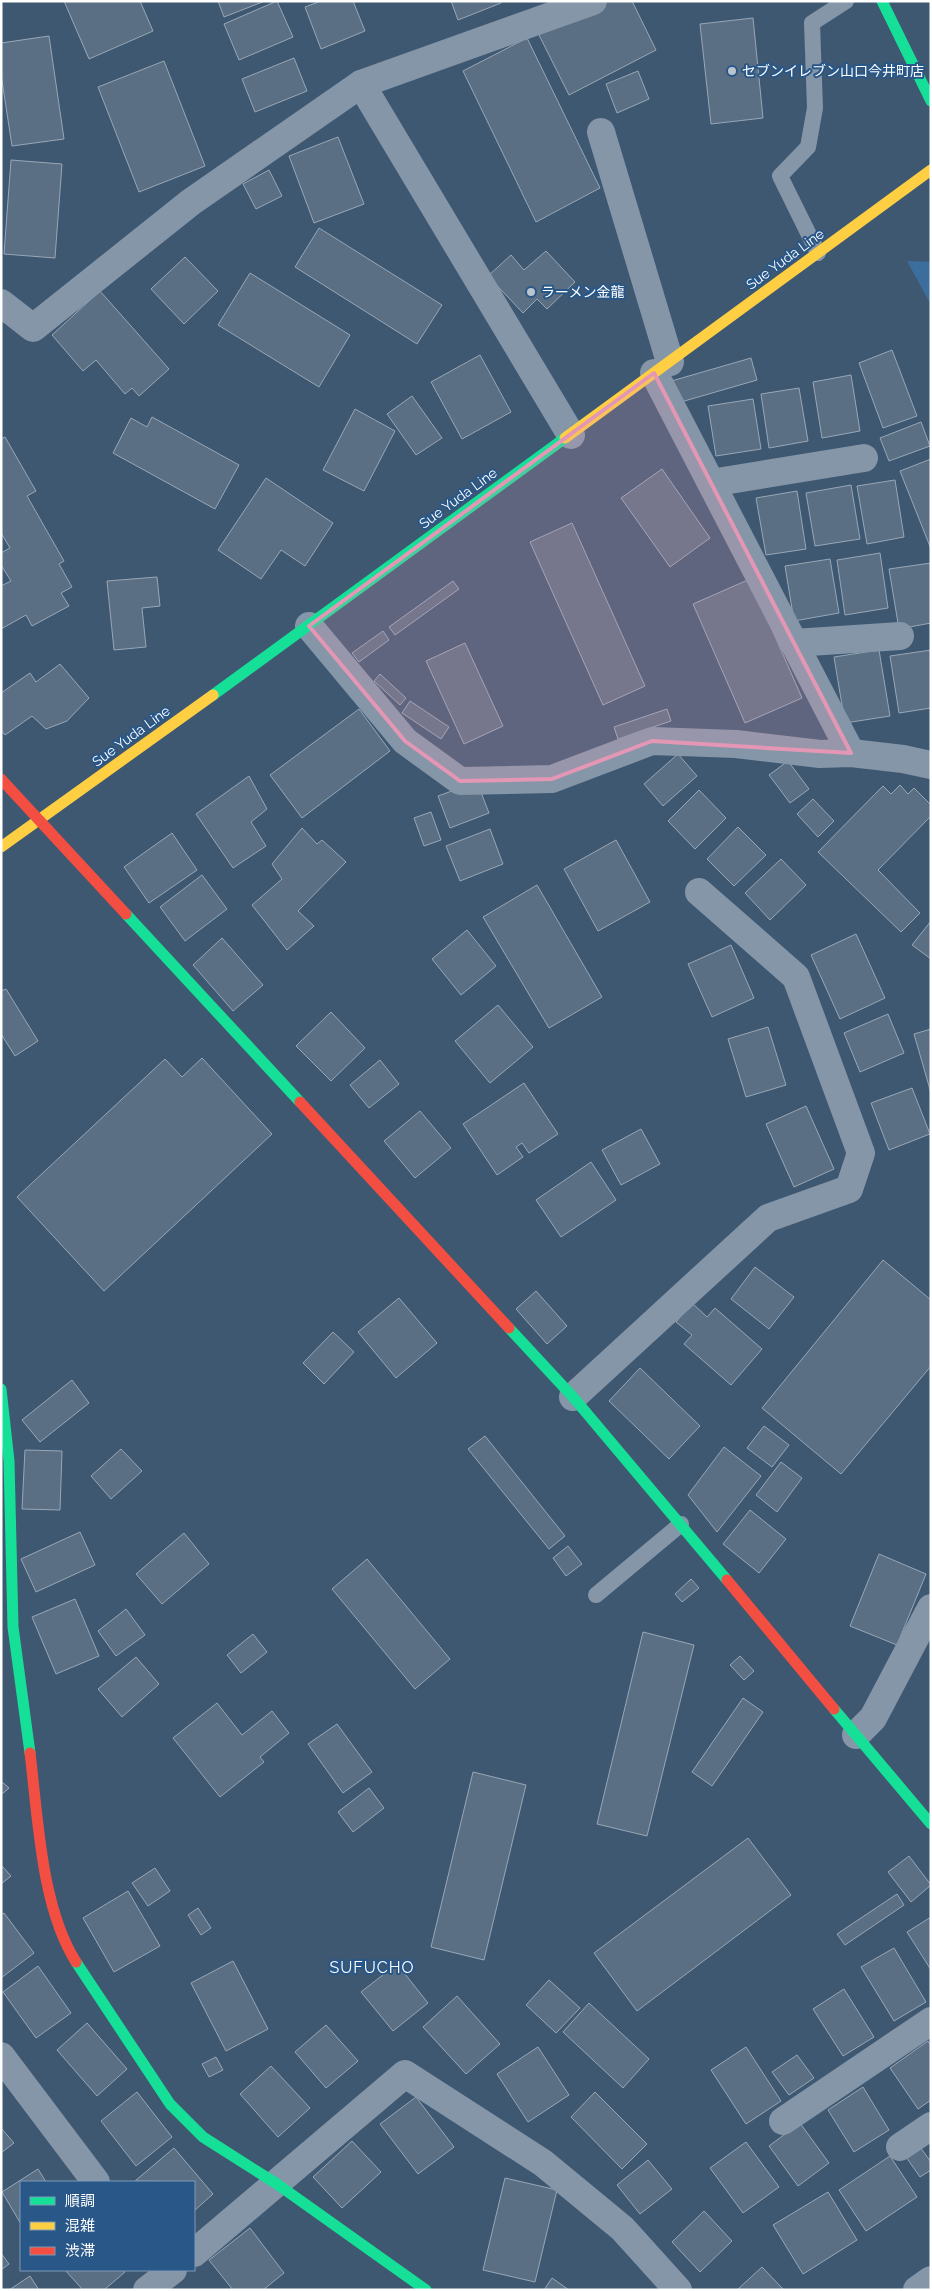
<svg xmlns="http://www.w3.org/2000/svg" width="932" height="2291" font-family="Raleway,'Noto Sans JP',sans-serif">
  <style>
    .green { fill: #3c6e9d }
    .building { fill: #5b6f84; stroke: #98a7b6 }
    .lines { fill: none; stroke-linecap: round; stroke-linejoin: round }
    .lane { stroke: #8596a8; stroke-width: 16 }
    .street { stroke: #8596a8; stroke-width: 28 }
    .fast { stroke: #16e098; stroke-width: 11 }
    .slow { stroke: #ffcf43; stroke-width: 11 }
    .jam { stroke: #f24e42; stroke-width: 11 }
    .marked { fill: #e497b5; fill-opacity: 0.2; stroke: #e497b5; stroke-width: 4; stroke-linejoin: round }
    .poi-dot { fill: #bbc5ce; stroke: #285788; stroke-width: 2 }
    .labels { text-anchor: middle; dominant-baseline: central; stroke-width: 4; stroke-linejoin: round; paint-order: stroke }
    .poi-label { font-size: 14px; fill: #fff; stroke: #285788; text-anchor: start }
    .street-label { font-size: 14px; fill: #fff; stroke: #285788 }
    .quarter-label { font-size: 16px; letter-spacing: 1px; fill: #fff; stroke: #285788 }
  </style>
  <rect width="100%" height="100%" fill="#3e5872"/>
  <polygon class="green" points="907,261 931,262 931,305"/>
  <g class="building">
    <polygon points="64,1 140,1 153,31 89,59"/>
    <polygon points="218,1 265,1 224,17"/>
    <polygon points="277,1 293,37 239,60 224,24"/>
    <polygon points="321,1 353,1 365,31 321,49 305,7"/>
    <polygon points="451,1 500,1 501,3 458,20"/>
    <polygon points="601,1 632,1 656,50 569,95 538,33"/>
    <polygon points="753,18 763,118 711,124 700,24"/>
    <polygon points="49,36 64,139 12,146 1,74 1,43"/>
    <polygon points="527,38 600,188 536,222 463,71"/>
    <polygon points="294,58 307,91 255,112 242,79"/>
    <polygon points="164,61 205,166 139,192 98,87"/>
    <polygon points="638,71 649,99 617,113 606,84"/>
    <polygon points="338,137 364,204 314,223 289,156"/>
    <polygon points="11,160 62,164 55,258 4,254"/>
    <polygon points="269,170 282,196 256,209 243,184"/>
    <polygon points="319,228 442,305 417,344 295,267"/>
    <polygon points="546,251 575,282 547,309 537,299 523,313 488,276 511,255 524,270"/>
    <polygon points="185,257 218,291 184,324 151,289"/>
    <polygon points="250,273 350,335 319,387 218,325"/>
    <polygon points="100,291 169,369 139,396 132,388 125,394 96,360 83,371 52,335"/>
    <polygon points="892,350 917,416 883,428 859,363"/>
    <polygon points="480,355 511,412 462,439 431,382"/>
    <polygon points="751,358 757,380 674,404 668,382"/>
    <polygon points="851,375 860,431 822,438 813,382"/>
    <polygon points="799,388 808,441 769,448 761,394"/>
    <polygon points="412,396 442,438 416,455 387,414"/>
    <polygon points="753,399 761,449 716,456 708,406"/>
    <polygon points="355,409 395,431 364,491 323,470"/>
    <polygon points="152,417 239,465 215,509 113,453 131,418 147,427"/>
    <polygon points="921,422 930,446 889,461 880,438"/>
    <polygon points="5,437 36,491 27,496 64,561 59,564 72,587 61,593 69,606 32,626 26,615 1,629 1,586 11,581 1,565 1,553 10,548 1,533 1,439"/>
    <polygon points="931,459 931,549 900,471"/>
    <polygon points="662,469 710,538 670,567 621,498"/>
    <polygon points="266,478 333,523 305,566 281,550 261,579 218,550"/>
    <polygon points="895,480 904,537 867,544 857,486"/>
    <polygon points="851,485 860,539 815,546 806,493"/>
    <polygon points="797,491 806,549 766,555 756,498"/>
    <polygon points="572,523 645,686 603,705 530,542"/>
    <polygon points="880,553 888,608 845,615 837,560"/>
    <polygon points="830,559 839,613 794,621 785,566"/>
    <polygon points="931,563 931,623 899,629 889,569"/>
    <polygon points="157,577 160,606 142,608 146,647 114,650 107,581"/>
    <polygon points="750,579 802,698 745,723 693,604"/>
    <polygon points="453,581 459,589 395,635 389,627"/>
    <polygon points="383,631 389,640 359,662 352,653"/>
    <polygon points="465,643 503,726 464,744 426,661"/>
    <polygon points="879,650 890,716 845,723 834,657"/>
    <polygon points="931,650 931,708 899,713 890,656"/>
    <polygon points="60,664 89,698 67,721 46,729 32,716 5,735 1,730 1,693 30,673 36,682"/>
    <polygon points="380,674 406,698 400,705 374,681"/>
    <polygon points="410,701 449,727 441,739 402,713"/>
    <polygon points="359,709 390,751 302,818 270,775"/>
    <polygon points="667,709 671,721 618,739 614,727"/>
    <polygon points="678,754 697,776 663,806 644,784"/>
    <polygon points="788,761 809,789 790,803 769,775"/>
    <polygon points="249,776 267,809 251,822 266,846 233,868 196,814"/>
    <polygon points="477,782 489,813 450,828 438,796"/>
    <polygon points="900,785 908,794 914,788 931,805 931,816 878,870 920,913 901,932 818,852 883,786 891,794"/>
    <polygon points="699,790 726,818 695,849 668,821"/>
    <polygon points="813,799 834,821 818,837 797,814"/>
    <polygon points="431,812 441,840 424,846 414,818"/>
    <polygon points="738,827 766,855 734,886 707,859"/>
    <polygon points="302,828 317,844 322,840 346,862 298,911 314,926 287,950 252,905 282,879 272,864"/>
    <polygon points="490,829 503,864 460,881 446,846"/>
    <polygon points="172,833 197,870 149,903 124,867"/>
    <polygon points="616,840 650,902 598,931 564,869"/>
    <polygon points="781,859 806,885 770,920 745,893"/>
    <polygon points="202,875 227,909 185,941 160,907"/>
    <polygon points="537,885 602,997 549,1028 483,917"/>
    <polygon points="931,921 931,959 912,945"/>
    <polygon points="467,930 496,966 461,995 432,959"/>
    <polygon points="856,934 885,998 840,1019 811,955"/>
    <polygon points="222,938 263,985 233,1011 193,965"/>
    <polygon points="731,945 754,998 712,1017 688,964"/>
    <polygon points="6,989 38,1041 15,1056 1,1034 1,991"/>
    <polygon points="498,1005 533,1047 490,1083 455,1041"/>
    <polygon points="331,1012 365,1048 331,1081 296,1046"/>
    <polygon points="888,1014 904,1053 860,1072 844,1033"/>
    <polygon points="768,1027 786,1085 746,1097 728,1039"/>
    <polygon points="931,1029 931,1093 914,1034"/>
    <polygon points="202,1058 272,1134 104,1291 17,1197 165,1059 182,1077"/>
    <polygon points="380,1060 399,1084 369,1108 350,1085"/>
    <polygon points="524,1083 558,1134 529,1153 522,1143 516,1147 523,1157 497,1175 463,1124"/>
    <polygon points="912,1088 930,1134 889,1150 871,1103"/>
    <polygon points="806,1106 834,1169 794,1187 766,1124"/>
    <polygon points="420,1111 451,1148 415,1178 384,1141"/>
    <polygon points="641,1129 660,1164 621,1185 602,1150"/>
    <polygon points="591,1162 616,1200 561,1237 536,1200"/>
    <polygon points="883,1260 931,1300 931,1366 841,1474 762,1408"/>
    <polygon points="755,1267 794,1297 769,1329 731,1299"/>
    <polygon points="536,1291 567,1326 547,1344 516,1309"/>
    <polygon points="399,1298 437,1343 396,1378 358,1332"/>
    <polygon points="692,1303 707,1317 715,1308 762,1349 731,1385 684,1344 692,1335 676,1322"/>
    <polygon points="333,1332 354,1352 324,1384 303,1363"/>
    <polygon points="640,1368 700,1426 669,1459 609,1401"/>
    <polygon points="72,1380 89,1403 40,1442 22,1420"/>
    <polygon points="764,1426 789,1445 772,1467 747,1448"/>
    <polygon points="485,1436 565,1536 549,1549 468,1449"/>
    <polygon points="724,1447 761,1476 717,1532 688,1495"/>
    <polygon points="121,1449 142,1471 111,1499 91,1476"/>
    <polygon points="25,1450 62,1451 60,1510 22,1509"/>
    <polygon points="781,1462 802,1478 777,1512 756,1495"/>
    <polygon points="750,1510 786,1539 759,1573 723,1544"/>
    <polygon points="80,1532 95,1565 36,1592 21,1559"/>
    <polygon points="184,1533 209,1564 162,1604 136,1574"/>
    <polygon points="568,1546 582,1564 566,1576 553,1558"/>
    <polygon points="879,1554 926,1574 897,1645 850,1626"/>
    <polygon points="367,1559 450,1659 415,1689 332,1589"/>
    <polygon points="691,1579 699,1588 682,1602 675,1594"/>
    <polygon points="75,1599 99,1656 56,1674 32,1617"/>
    <polygon points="126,1609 145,1635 116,1656 98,1631"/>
    <polygon points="643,1632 694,1645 647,1836 597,1824"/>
    <polygon points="253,1634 267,1652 241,1673 227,1655"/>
    <polygon points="740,1656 754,1671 744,1680 730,1665"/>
    <polygon points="136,1657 159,1684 122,1717 98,1689"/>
    <polygon points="743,1698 763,1712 712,1786 692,1772"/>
    <polygon points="217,1703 242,1735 272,1711 289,1733 260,1757 264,1762 220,1797 173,1738"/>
    <polygon points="337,1724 372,1772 343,1793 308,1744"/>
    <polygon points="473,1772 526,1785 484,1960 431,1947"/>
    <polygon points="1,1781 9,1788 1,1795"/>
    <polygon points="369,1788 384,1808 353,1832 338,1812"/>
    <polygon points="748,1838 791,1895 637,2011 594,1953"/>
    <polygon points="909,1856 931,1885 911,1902 888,1872"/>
    <polygon points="1,1865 11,1876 1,1884"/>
    <polygon points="155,1868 170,1891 148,1906 132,1883"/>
    <polygon points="128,1891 160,1946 114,1972 83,1918"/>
    <polygon points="897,1894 904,1905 845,1945 837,1934"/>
    <polygon points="198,1908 211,1928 201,1935 188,1915"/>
    <polygon points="4,1913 34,1953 1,1978 1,1915"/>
    <polygon points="931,1917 931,1970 907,1932"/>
    <polygon points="894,1948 926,2002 894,2021 861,1967"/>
    <polygon points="233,1961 268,2029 226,2051 191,1983"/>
    <polygon points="397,1964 428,2003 393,2031 361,1992"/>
    <polygon points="38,1966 71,2013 36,2038 3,1992"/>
    <polygon points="549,1980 580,2008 556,2033 526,2005"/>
    <polygon points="844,1989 874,2037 843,2056 813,2009"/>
    <polygon points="457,1996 500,2044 466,2074 423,2027"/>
    <polygon points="589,2003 649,2059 623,2088 563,2032"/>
    <polygon points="87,2023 127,2069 97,2096 57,2050"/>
    <polygon points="326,2025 358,2061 326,2088 295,2052"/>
    <polygon points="928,2041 931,2046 931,2100 918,2109 890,2068"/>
    <polygon points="538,2047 569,2095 528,2122 497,2074"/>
    <polygon points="746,2047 781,2101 746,2124 711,2070"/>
    <polygon points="797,2055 814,2078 789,2095 772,2072"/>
    <polygon points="216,2057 223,2070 209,2077 202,2064"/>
    <polygon points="271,2066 310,2108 278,2137 240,2094"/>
    <polygon points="863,2087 889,2130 854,2152 828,2110"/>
    <polygon points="137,2092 172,2137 136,2166 101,2121"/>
    <polygon points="595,2092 647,2144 622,2169 571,2117"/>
    <polygon points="416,2097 454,2147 418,2174 380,2124"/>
    <polygon points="800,2123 829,2163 798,2186 769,2146"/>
    <polygon points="1,2128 14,2143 1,2153"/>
    <polygon points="352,2141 381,2172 342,2208 313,2177"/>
    <polygon points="746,2142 779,2187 743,2213 710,2168"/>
    <polygon points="920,2147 931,2162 931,2170 920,2177 906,2157"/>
    <polygon points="174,2148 213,2194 194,2211 194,2182 135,2181"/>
    <polygon points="890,2156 917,2197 866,2231 839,2190"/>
    <polygon points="648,2160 672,2189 640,2214 617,2185"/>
    <polygon points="38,2169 46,2182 21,2182 21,2224 2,2192"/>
    <polygon points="505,2178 557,2190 535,2282 483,2270"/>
    <polygon points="828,2192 857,2240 803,2274 773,2225"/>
    <polygon points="704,2211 732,2241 700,2272 672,2242"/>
    <polygon points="250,2228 284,2273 263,2290 233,2290 209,2260"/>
    <polygon points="1,2253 9,2264 1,2270"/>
    <polygon points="762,2267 784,2290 737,2290"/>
    <polygon points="65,2270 123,2270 125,2272 104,2290 83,2290"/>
    <polygon points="30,2276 39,2290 9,2290"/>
    <polygon points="552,2278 569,2290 544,2290"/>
  </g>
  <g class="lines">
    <g class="lane">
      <polyline points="818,253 780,176 808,147 815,108 812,23 846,1"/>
      <polyline points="596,1595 681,1524"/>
    </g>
    <g class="street">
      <polyline points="361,84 571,435"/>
      <polyline points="601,132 670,362"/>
      <polyline points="1,303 33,328 191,202 361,84 593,1"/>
      <polyline points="654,373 851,753"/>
      <polyline points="711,483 864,458"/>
      <polyline points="309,626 405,741 460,781 552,779 652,741 736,744 820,754 851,753 903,759 931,765"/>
      <polyline points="794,643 900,636"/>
      <polyline points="573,1397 768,1218 849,1189 861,1153 796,977 699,892"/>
      <polyline points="856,1735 873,1718 931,1608"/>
      <polyline points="1,2056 96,2182"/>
      <polyline points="783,2121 931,2021"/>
      <polyline points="900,2147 931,2126"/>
      <polyline points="194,2253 405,2074 543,2163 623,2229 678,2290"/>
      <polyline points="147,2290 173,2270"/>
      <polyline points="917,2290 931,2280"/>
    </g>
    <g class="fast">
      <polyline points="882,1 931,101"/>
      <polyline points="213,695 565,438"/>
      <polyline points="126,914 300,1102"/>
      <polyline points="509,1328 573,1397 727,1580"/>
      <polyline points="1,1389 9,1461 13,1627 30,1753"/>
      <polyline points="834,1709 931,1824"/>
      <polyline points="76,1962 170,2104 203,2137 277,2184 426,2290"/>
    </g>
    <g class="slow">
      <polyline points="565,438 931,170"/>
      <polyline points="1,847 213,695"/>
    </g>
    <g class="jam">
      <polyline points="1,779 126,914"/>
      <polyline points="300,1102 509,1328"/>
      <polyline points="727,1580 834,1709"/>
      <path d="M30 1753C38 1817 41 1907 76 1962"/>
    </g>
  </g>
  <path class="marked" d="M654 373 851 753 652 741 552 779 460 781 405 741 309 626Z"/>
  <g class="poi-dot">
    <circle cx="732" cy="71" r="5"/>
    <circle cx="531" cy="292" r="5"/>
  </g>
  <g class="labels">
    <g class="poi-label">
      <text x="742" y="71">セブンイレブン山口今井町店</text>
      <text x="541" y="292">ラーメン金龍</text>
    </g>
    <g class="street-label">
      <text transform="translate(785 259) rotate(-36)">Sue Yuda Line</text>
      <text transform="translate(458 498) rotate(-36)">Sue Yuda Line</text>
      <text transform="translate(131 736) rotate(-36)">Sue Yuda Line</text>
    </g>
    <g class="quarter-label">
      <text x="372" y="1967">SUFUCHO</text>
    </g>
  </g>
  <rect width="932" height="2291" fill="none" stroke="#ffffff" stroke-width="5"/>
  <rect x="20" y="2181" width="175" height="90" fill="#285788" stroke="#7e9ab8"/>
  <rect x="30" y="2197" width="25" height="8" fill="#16e098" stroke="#7e9ab8"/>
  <text x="65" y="2206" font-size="15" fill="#ffffff">順調</text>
  <rect x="30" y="2222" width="25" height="8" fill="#ffcf43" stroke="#7e9ab8"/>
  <text x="65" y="2231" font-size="15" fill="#ffffff">混雑</text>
  <rect x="30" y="2247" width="25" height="8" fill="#f24e42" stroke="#7e9ab8"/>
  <text x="65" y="2256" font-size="15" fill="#ffffff">渋滞</text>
</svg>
